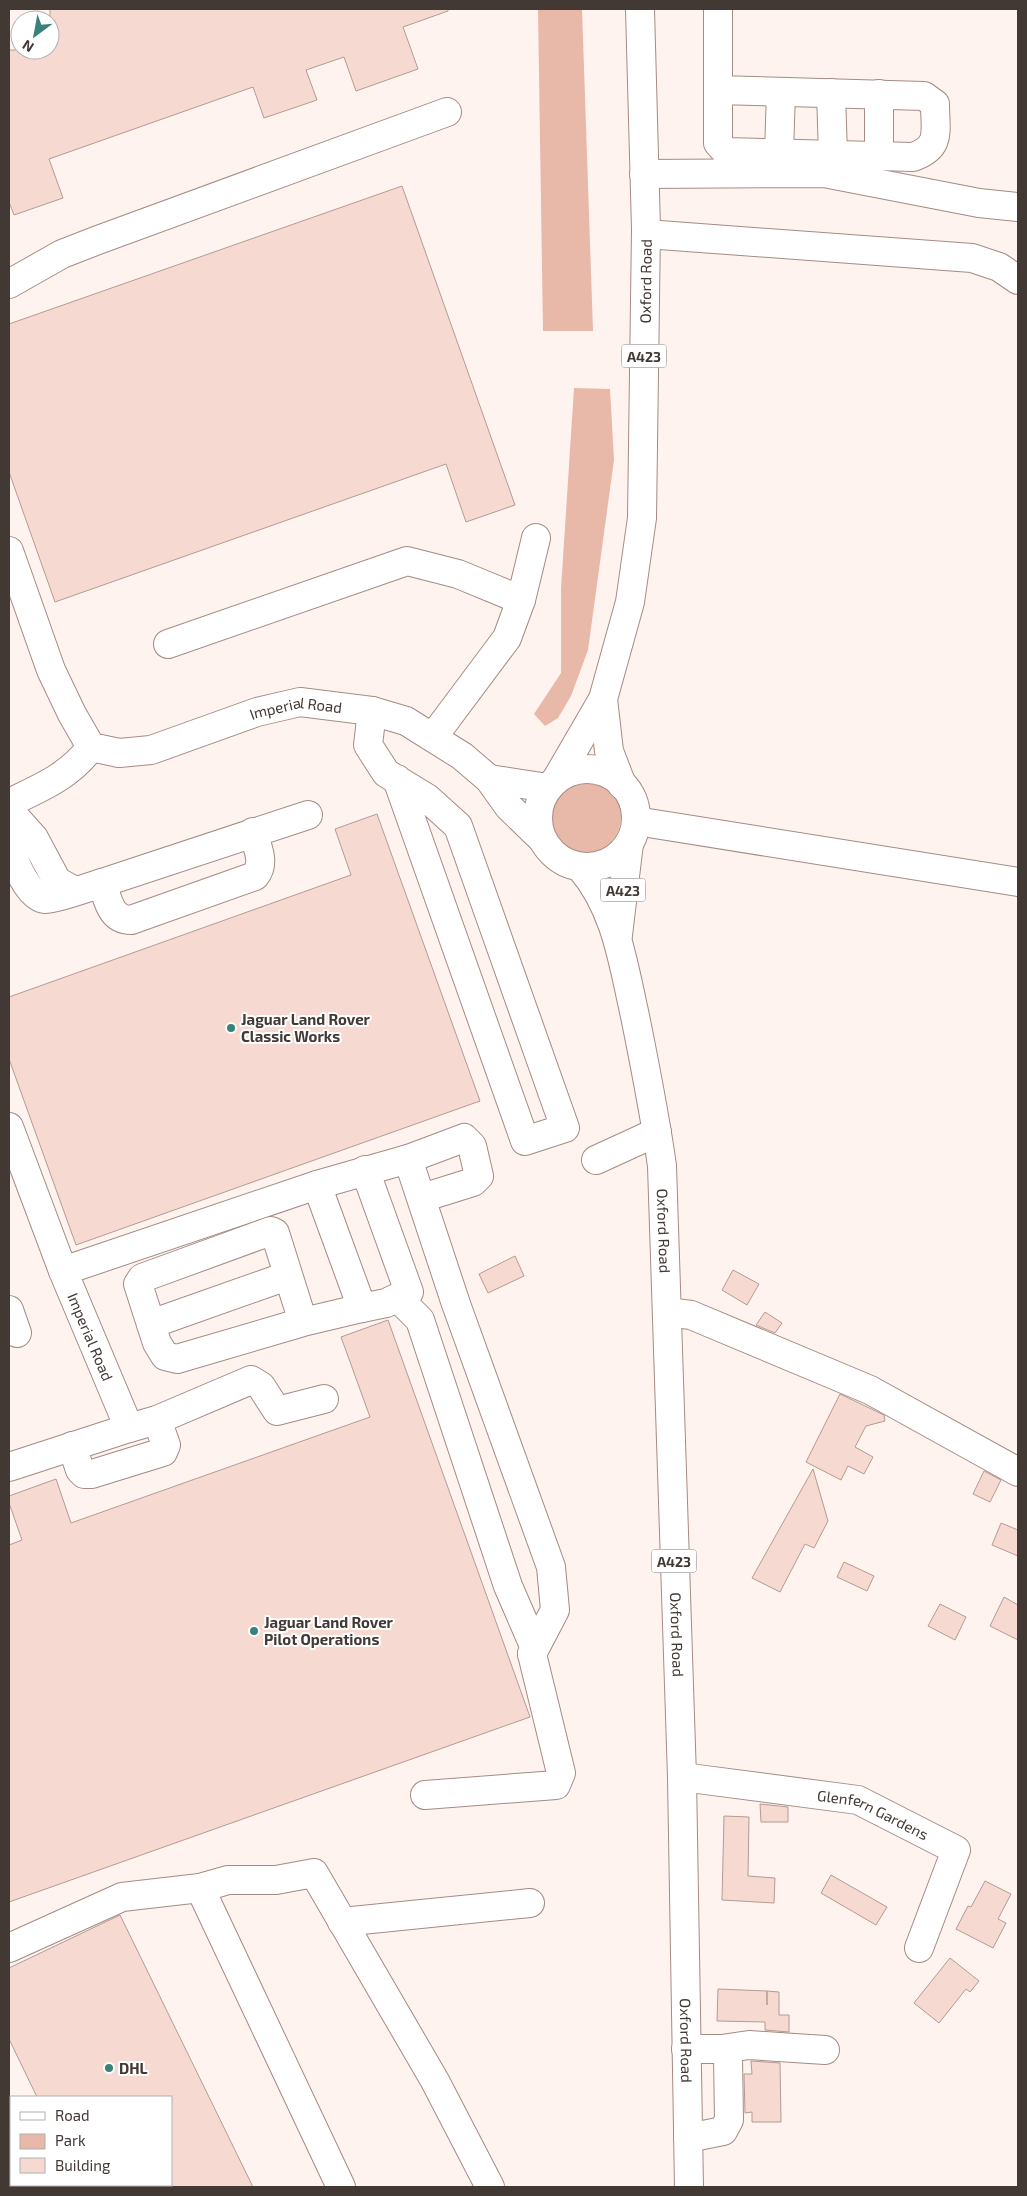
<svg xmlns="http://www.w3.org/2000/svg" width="1027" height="2196" font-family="'Exo 2',sans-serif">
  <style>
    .green { fill: #e8b8a9 }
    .building { fill: #f6dad2; stroke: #b49a92 }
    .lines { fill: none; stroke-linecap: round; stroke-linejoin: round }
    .minor-casing { stroke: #a48b83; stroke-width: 30 }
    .highway-casing { stroke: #a48b83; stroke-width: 30 }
    .minor { stroke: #fff; stroke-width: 28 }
    .highway { stroke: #fff; stroke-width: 28 }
    .poi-dot { fill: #39817b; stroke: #fff; stroke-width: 2 }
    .labels { text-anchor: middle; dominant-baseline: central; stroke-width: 4; stroke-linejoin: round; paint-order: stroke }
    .shield { fill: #fff; stroke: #7b7471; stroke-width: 1 }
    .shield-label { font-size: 14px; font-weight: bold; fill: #423834 }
    .street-label { font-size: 15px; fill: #423834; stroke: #fff }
    .poi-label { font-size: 15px; font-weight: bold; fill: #423834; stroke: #fff; text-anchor: start }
  </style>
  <rect width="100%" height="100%" fill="#fff3f0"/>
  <g class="green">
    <polygon points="538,9 582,9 593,331 543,331"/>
    <polygon points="574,388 610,389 614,460 588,650 571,696 558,718 545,726 534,714 561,673 561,589"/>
    <circle cx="585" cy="817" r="36"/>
  </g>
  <g class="building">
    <polygon points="50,9 448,9 448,11 403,27 418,69 356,91 344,57 306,70 317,100 264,118 253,87 49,159 63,198 14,215 9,202 9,50 50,50"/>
    <polygon points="402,186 515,505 466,522 446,464 55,602 9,472 9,324"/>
    <polygon points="377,814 480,1101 76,1245 9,1059 9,997 351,875 335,829"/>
    <polygon points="515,1256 524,1276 488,1293 479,1274"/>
    <polygon points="733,1270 759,1284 747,1305 722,1290"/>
    <polygon points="765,1312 782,1323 775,1333 756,1325"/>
    <polygon points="388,1320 530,1717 9,1902 9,1545 22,1540 9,1503 9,1496 56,1479 71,1523 370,1417 341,1337"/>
    <polygon points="840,1394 884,1415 885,1421 866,1426 855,1447 873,1457 864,1474 848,1466 841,1480 806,1462"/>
    <polygon points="813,1469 828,1521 814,1548 805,1544 780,1592 752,1578"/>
    <polygon points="984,1471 1001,1480 990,1502 973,1494"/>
    <polygon points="1001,1523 1018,1530 1018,1556 992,1545"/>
    <polygon points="844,1562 874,1576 867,1591 837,1577"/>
    <polygon points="1004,1597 1018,1605 1018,1640 990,1626"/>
    <polygon points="940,1604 966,1617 955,1640 928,1626"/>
    <polygon points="760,1804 788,1807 788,1822 761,1822"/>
    <polygon points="724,1816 749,1817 748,1876 775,1878 774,1903 722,1900"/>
    <polygon points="831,1875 887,1907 876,1925 821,1893"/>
    <polygon points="985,1881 1011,1894 998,1919 1006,1923 993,1948 956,1929 968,1906 971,1907"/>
    <polygon points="120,1915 253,2187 171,2187 171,2097 37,2097 9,2039 9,1968"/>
    <polygon points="950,1958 979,1981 970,1992 966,1989 939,2023 914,2003"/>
    <polygon points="718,1989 767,1991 767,2005 767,1991 779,1992 779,2015 789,2015 789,2032 765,2030 765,2022 717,2021"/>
    <polygon points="751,2061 780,2063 781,2122 752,2122 752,2112 745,2113 744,2074 752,2074"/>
  </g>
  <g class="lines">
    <defs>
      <g id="minor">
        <path d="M718 90 924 96 935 104C935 131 942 147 913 157L726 152 718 143V9"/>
        <polyline points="831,93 833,155"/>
        <polyline points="779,153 781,92"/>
        <polyline points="879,157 879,94"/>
        <polyline points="644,174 824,173 979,203 1018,207"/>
        <polyline points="646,234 972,258 999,267 1018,280"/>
        <polyline points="9,284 62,254 98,240 447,112"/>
        <path id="s1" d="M9 551 51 670 72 714 91 747 119 753 151 750 257 712 300 702 372 711 406 721 462 756 489 779 509 807 542 839"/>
        <polyline points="521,600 536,538"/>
        <polyline points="168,644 407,561 458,574 521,600 507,638 433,737"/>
        <polyline points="372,711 368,745 386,773 427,798 458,826 565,1128 525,1141 397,779"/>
        <polyline points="489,779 548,788"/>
        <path d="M9 803C40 788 70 776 91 747"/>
        <polyline points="9,810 34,838 57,881 73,890"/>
        <path d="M13 815C12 825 11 836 11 846 13 861 29 898 45 899 58 899 88 887 102 883L308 815"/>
        <polyline points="636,821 1018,882"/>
        <path d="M102 883C108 899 110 920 131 920L255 876C266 863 257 847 253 832"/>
        <path id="s2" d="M9 1127 63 1271 129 1428 9 1467"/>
        <polyline points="408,1159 456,1304 551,1567 555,1610 532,1654 561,1773 556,1785 425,1795"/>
        <polyline points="596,1160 657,1132"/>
        <polyline points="317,1185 362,1308 386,1303 409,1292 365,1170"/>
        <polyline points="63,1271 317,1185 408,1159 464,1138 472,1146 479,1176 473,1182 422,1198"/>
        <polyline points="398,1298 420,1320 508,1586 534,1646 532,1654"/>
        <polyline points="9,1310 17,1333"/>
        <polyline points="667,1312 691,1315 870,1390 1018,1472"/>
        <polyline points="303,1322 275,1233 271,1231 142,1278 138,1284 157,1343 165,1356 177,1359 303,1322 362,1308"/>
        <polyline points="151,1324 287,1276"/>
        <polyline points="129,1428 157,1420 251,1380 261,1386 277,1411 324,1399"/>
        <polyline points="72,1446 80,1470 84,1474 92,1474 163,1452 166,1445 157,1420"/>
        <path id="s3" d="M682 1777 858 1800 956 1850 919 1948"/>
        <polyline points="200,1888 341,2187"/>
        <polyline points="342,1922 530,1903"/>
        <polyline points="9,1948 122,1897 200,1888 228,1880 276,1880 314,1873 435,2081 490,2187"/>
        <polyline points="686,2049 722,2049 728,2057 729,2120 723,2131 688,2138"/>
        <polyline points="722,2049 749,2045 825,2050"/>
      </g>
      <g id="highway">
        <polyline points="603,699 609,751 622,785"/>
        <circle cx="587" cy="818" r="49"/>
        <path id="s4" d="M556 780 603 699 630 602 642 518 646 229 640 9"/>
        <path id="s5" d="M580 867C616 908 623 963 635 1016 645 1066 655 1115 662 1166L682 1777 689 2187"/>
        <polyline points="618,935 629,843"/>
      </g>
    </defs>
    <use href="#minor" class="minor-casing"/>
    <use href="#highway" class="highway-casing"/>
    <use href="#minor" class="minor"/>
    <use href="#highway" class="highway"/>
  </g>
  <g class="poi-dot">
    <circle cx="231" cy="1028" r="5"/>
    <circle cx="254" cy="1631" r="5"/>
    <circle cx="109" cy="2068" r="5"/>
  </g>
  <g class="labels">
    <g class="shield">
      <rect x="621.5" y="344.5" width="45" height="23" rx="4"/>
      <rect x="600.5" y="878.5" width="45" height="23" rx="4"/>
      <rect x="651.5" y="1549.5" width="45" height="23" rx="4"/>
    </g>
    <g class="shield-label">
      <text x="644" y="356">A423</text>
      <text x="623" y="890">A423</text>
      <text x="674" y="1561">A423</text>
    </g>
    <g class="street-label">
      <text stroke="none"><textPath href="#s4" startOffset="516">Oxford Road</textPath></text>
      <text stroke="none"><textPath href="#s1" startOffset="426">Imperial Road</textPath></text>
      <text stroke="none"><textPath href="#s5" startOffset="378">Oxford Road</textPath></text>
      <text stroke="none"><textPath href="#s2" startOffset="225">Imperial Road</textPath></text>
      <text stroke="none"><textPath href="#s5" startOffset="782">Oxford Road</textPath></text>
      <text stroke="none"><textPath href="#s3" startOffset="196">Glenfern Gardens</textPath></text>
      <text stroke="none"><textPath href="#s5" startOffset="1188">Oxford Road</textPath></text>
    </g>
    <g class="poi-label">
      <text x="241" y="1019">Jaguar Land Rover<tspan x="241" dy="17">Classic Works</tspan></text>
      <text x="264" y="1622">Jaguar Land Rover<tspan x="264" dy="17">Pilot Operations</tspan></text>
      <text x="119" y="2068">DHL</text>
    </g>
  </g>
  <rect width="1027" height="2196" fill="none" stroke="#423834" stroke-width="20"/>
  <rect x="10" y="2096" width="162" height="90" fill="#ffffff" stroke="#b3afae"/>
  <rect x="20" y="2112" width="25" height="8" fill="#ffffff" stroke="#b3afae"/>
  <text x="55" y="2121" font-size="15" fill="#423834">Road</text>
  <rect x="20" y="2134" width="25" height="15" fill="#e8b8a9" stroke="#b3afae"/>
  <text x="55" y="2146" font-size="15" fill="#423834">Park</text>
  <rect x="20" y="2158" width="25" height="15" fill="#f6dad2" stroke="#b3afae"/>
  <text x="55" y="2171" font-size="15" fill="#423834">Building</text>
  <g transform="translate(35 35) rotate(212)"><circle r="24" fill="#ffffff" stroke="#b3afae"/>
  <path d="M0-4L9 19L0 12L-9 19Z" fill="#39817b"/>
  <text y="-8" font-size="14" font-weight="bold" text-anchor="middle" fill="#423834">N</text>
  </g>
</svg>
